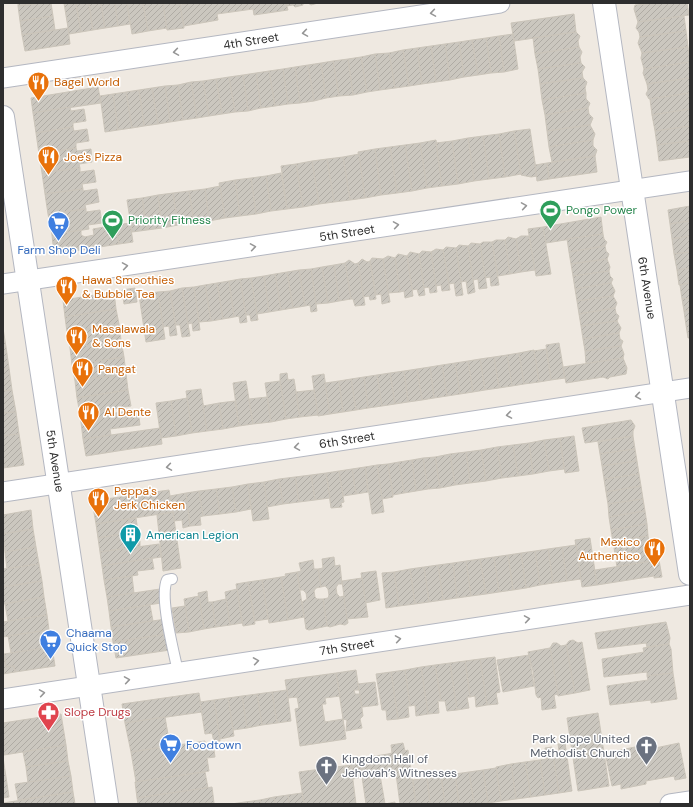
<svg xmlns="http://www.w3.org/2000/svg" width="693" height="807" font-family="'DM Sans',sans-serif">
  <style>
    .building { fill: url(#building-hatch); stroke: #cbc5ba }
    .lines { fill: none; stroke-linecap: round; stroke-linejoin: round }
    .service-casing { stroke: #b4b7c1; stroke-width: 12 }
    .minor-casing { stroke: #b4b7c1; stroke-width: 21 }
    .tertiary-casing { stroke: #b4b7c1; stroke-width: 24 }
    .service { stroke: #fff; stroke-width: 10 }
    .minor { stroke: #fff; stroke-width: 19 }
    .tertiary { stroke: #fff; stroke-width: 22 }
    .oneway { stroke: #969696 }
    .labels { text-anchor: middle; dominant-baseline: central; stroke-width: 3; stroke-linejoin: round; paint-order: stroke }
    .street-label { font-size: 12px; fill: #2e2e2e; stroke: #fff }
    .food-label { font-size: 12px; fill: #c56008; stroke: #fff; text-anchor: start }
    .leisure-label { font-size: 12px; fill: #27864d; stroke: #fff; text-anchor: start }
    .shop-label { font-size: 12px; fill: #366cbe; stroke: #fff; text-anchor: start }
    .culture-label { font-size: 12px; fill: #0d838f; stroke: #fff; text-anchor: start }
    .health-label { font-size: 12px; fill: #be3a42; stroke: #fff; text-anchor: start }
    .worship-label { font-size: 12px; fill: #5b616d; stroke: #fff; text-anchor: end }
  </style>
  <defs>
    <pattern id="building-hatch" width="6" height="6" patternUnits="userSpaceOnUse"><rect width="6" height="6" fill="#cbc7bf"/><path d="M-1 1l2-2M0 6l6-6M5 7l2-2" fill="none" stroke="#afaba4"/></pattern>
  </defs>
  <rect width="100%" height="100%" fill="#efe9e1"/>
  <g class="building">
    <polygon points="18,3 41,3 18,6"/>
    <polygon points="41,3 51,3 53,16 20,21 18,6"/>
    <polygon points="64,3 76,3 81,32 69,34"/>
    <polygon points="76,3 89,3 93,30 81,32"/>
    <polygon points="89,3 101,3 105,28 93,30"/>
    <polygon points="101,3 115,3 118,26 105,28"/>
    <polygon points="115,3 127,3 130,24 118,26"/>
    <polygon points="127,3 143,3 148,31 132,34"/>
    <polygon points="143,3 163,3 167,28 148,31"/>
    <polygon points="163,3 180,3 184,28 167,30"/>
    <polygon points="190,3 286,3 288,10 254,15 253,9 217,14 218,20 184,26 180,5"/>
    <polygon points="286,3 303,3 303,5 295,7 293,5 287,6"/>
    <polygon points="308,3 318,3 311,5"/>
    <polygon points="656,3 687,3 689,15 638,22 634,9 635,5"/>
    <polygon points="574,14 576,32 514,41 511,23"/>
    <polygon points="53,16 55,30 22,35 20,21"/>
    <polygon points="684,16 686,31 640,37 639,32 636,28 638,22"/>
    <polygon points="68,28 70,44 25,51 22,35"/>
    <polygon points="686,31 688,47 642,53 638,43 640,37"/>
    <polygon points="576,32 580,36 578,41 579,47 535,54 533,38"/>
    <polygon points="513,34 518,69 504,72 499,36"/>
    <polygon points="499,36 504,72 491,73 486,38"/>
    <polygon points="486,38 491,73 478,75 472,40"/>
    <polygon points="472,40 478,75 464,77 459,42"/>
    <polygon points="459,42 464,77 450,80 445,44"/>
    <polygon points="445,44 450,80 436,82 431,46"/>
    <polygon points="431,46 436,82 422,84 417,48"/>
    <polygon points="579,47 582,52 580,57 581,63 538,69 535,54"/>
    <polygon points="688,47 690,62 644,69 641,58 642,53"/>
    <polygon points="417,48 422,84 409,86 403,50"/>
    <polygon points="403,50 409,86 395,88 389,53"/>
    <polygon points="389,53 395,88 380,90 375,54"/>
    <polygon points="375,54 380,90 367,92 361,57"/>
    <polygon points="361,57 367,92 353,95 348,59"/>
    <polygon points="348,59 353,95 339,96 333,61"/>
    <polygon points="333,61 339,96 326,98 321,63"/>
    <polygon points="690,62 690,78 647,84 643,73 644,69"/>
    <polygon points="321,63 326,98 314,101 308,65"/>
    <polygon points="581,63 585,67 582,72 583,78 540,84 538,69"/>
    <polygon points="308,65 314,101 300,103 295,67"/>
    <polygon points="295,67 300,103 288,104 283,69"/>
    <polygon points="283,69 288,104 275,106 269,71"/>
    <polygon points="269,71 275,106 261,108 256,73"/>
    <polygon points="256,73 261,108 248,111 243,75"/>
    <polygon points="243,75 248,111 235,112 229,77"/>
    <polygon points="229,77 235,112 222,114 216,79"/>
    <polygon points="583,78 587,82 585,88 586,93 542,100 540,84"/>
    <polygon points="690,78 690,93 649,99 646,94 648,90 647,84"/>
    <polygon points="216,79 222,114 209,116 203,81"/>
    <polygon points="203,81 209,116 197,118 191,82"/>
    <polygon points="191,82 197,118 183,120 178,85"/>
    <polygon points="178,85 183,120 170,122 165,86"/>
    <polygon points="165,86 170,122 158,124 152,88"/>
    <polygon points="98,87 101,103 33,113 31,98"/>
    <polygon points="152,88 158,124 144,126 139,90"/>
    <polygon points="139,90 144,126 132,128 126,92"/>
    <polygon points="126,92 132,128 118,130 113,94"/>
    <polygon points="586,93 586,99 590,103 588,108 545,115 542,100"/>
    <polygon points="690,93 690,109 652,115 650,99"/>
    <polygon points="113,94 118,130 105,132 100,96"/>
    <polygon points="70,107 71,111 84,109 86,121 73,123 73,127 36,133 33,113"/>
    <polygon points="588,108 589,114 593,118 590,125 547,131 545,115"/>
    <polygon points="690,109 690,126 655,131 652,115"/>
    <polygon points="590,125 595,134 593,140 549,147 547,131"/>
    <polygon points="690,126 690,141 657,145 655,131"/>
    <polygon points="73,127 74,131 87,129 89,141 76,143 76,148 39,154 36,133"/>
    <polygon points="530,129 537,176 531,177 521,175 514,131"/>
    <polygon points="514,131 521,174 505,177 499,134"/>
    <polygon points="499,134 505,177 489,179 483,136"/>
    <polygon points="483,136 489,179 474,181 468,138"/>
    <polygon points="468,138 474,181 458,184 452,141"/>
    <polygon points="436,140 442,186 427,188 420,143"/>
    <polygon points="593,140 593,146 597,150 595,156 552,162 549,147"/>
    <polygon points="452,141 458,184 442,186 436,143"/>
    <polygon points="690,141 690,157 659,161 657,145"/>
    <polygon points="420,143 427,188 412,191 405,145"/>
    <polygon points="405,145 412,191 397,193 390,147"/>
    <polygon points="390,147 397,193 381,195 375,149"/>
    <polygon points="76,148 77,151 91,149 92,162 79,164 80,168 42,173 39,154"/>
    <polygon points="375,149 381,195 365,198 358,152"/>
    <polygon points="359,154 365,198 350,200 343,157"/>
    <polygon points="595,156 597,172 549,179 547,163"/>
    <polygon points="343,157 350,200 334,202 327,159"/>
    <polygon points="327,159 334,202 319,204 312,161"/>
    <polygon points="312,161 319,204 303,207 296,164"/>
    <polygon points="547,163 549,179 537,181 535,165"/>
    <polygon points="296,164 303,207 287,209 281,166"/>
    <polygon points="80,168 80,172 94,170 96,182 82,184 83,189 45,194 42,173"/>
    <polygon points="281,173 287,209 271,211 266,176"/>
    <polygon points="266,176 271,211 256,214 251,178"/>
    <polygon points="251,178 256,214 240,216 235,180"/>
    <polygon points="235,180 240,216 225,218 219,183"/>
    <polygon points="220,186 225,218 209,221 205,189"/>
    <polygon points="83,189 83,191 97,189 99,202 85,205 86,209 48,214 45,194"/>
    <polygon points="205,189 209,221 194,223 189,191"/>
    <polygon points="189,191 194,223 178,225 173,193"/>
    <polygon points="173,193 178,225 162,228 158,195"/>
    <polygon points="158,195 162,228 147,230 142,198"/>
    <polygon points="142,198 147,230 132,232 127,200"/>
    <polygon points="690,206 690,221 670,224 668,210"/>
    <polygon points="86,209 86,212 100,210 102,223 88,225 89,229 52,235 48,214"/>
    <polygon points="601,217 603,234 546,243 543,227"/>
    <polygon points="690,221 690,236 672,239 670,224"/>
    <polygon points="130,223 133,242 119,244 116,225"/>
    <polygon points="116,225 119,244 54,254 52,235 81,230 81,235 85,237 89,236 94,235 93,229"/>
    <polygon points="543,227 551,274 536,276 528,229"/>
    <polygon points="603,234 604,239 607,242 605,246 569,252 567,239"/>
    <polygon points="521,236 529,236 535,270 521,272 516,239"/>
    <polygon points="690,236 690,252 674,254 672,239"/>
    <polygon points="508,237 516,239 521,272 510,274 505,240"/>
    <polygon points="496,240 505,240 510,274 498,276 492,242"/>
    <polygon points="483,242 492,242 499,285 491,286 490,277 485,278 480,244"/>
    <polygon points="471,243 480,244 487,288 479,289 478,279 473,280 468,246"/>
    <polygon points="459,245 468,246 475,292 468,294 466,281 461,282 456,248"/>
    <polygon points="605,246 606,251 609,254 607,259 571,264 569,252"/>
    <polygon points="446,247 456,248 463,295 456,296 454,283 449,284 443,250"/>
    <polygon points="436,249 443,250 450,290 442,291 441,285 436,286 431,252"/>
    <polygon points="422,251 431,252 437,292 430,293 429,287 424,288 419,254"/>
    <polygon points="410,252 419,254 425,295 419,296 417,289 412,290 407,256"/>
    <polygon points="690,252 690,268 677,270 674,254"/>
    <polygon points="398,254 407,256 413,296 405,298 404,291 400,292 395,258"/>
    <polygon points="388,256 395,258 400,292 388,293 383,259"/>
    <polygon points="372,258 383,259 390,302 382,304 381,294 376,295 370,261"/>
    <polygon points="362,259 367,262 370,261 376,299 370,300 369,296 363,297 358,263"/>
    <polygon points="607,259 610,267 609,271 573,276 571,264"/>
    <polygon points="349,260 355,264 358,263 365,305 355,306 353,299 351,299 345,263"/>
    <polygon points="345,263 351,299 339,301 334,265"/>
    <polygon points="334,265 339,301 328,303 322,267"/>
    <polygon points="322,267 328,303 316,304 311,269"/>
    <polygon points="690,268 690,283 679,285 677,270"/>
    <polygon points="311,269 317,311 311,312 310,305 305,306 299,270"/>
    <polygon points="299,270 305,306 293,308 287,272"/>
    <polygon points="609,271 610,276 613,279 611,283 575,289 573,276"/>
    <polygon points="287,272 293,308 281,310 275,274"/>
    <polygon points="275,274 281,310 269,312 264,276"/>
    <polygon points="264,276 269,312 257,314 251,278"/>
    <polygon points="251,278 258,320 251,321 250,315 246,315 240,279"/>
    <polygon points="240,279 247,322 240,323 239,316 234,317 229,281"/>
    <polygon points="229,281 234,317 223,319 217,283"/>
    <polygon points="217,283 223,319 211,321 205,285"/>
    <polygon points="611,283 615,291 613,296 577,301 575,289"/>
    <polygon points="690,283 690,298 682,299 680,285"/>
    <polygon points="205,285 211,321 199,322 194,287"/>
    <polygon points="194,287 200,330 193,331 192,323 188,324 182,288"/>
    <polygon points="135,288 137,302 124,304 122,290"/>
    <polygon points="182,288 190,336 182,337 180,325 176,325 170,291"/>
    <polygon points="170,291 177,335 170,336 169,326 163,327 158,292"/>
    <polygon points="114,292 116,309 65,317 63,300"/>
    <polygon points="158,292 165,339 146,342 139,295"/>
    <polygon points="613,296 617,303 615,308 579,314 577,301"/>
    <polygon points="690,298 690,310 684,311 682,299"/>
    <polygon points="615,308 616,313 619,316 617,321 581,326 579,314"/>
    <polygon points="116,309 119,324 67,332 65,317"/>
    <polygon points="690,310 690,325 686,325 684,311"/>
    <polygon points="617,321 621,328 619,333 583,339 581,326"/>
    <polygon points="119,324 121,340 70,348 67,332"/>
    <polygon points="686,325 690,325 690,338 688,338"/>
    <polygon points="3,328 6,347 3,348"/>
    <polygon points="619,333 620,339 623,341 621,346 585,351 583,339"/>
    <polygon points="121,340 124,357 72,365 70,348"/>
    <polygon points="559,343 565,378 551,380 546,345"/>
    <polygon points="621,346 624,354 623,358 586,364 585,351"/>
    <polygon points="6,347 9,368 3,369 3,348"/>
    <polygon points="546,349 551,380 539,382 534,351"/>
    <polygon points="534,350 539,382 524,384 519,353"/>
    <polygon points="519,353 524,384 512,386 507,355"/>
    <polygon points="507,355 512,386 499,388 494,357"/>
    <polygon points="124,357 126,374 75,381 72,365"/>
    <polygon points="494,357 499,388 485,390 480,359"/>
    <polygon points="623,358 627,368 626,374 610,377 608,379 603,377 566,383 563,367"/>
    <polygon points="480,359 485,390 473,392 468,361"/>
    <polygon points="468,361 473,392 460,394 455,363"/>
    <polygon points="455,363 460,394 447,396 442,365"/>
    <polygon points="442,365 447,396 434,398 430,367"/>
    <polygon points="430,367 434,398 422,400 417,369"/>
    <polygon points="9,368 12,390 3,391 3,369"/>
    <polygon points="417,369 422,400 408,402 404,371"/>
    <polygon points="404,371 408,402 395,404 390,373"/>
    <polygon points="287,373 288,380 294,379 300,417 286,419 280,381 280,374"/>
    <polygon points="390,373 395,404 382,406 377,375"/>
    <polygon points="126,374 128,390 77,398 75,381"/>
    <polygon points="324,374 330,414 318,416 312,376"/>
    <polygon points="377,375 382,406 368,408 364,377"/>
    <polygon points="364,377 368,408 356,410 351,379"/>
    <polygon points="351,379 356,410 343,412 339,381"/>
    <polygon points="246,381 253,424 239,426 233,383"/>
    <polygon points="280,381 286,419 271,422 265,383"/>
    <polygon points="339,381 343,412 330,414 325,383"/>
    <polygon points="201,389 207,431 192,433 186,391"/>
    <polygon points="12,390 16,412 3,413 3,391"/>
    <polygon points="128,390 131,406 80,414 77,398"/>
    <polygon points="314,390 318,415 300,417 296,392"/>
    <polygon points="267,397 271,422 253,424 249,399"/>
    <polygon points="187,398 192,433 176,436 171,401"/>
    <polygon points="171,401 176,436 161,438 156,403"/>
    <polygon points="235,401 239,426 223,429 219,403"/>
    <polygon points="219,403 223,429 207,431 203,406"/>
    <polygon points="108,410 108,414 138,410 140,425 110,429 111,435 83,439 80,414"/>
    <polygon points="16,412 19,434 3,436 3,413"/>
    <polygon points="631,420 635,426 633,431 633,436 585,443 582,428"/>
    <polygon points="160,428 162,444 86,456 83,439"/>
    <polygon points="19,434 24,465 3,468 3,436"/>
    <polygon points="574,436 579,471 565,473 560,438"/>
    <polygon points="633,436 635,449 600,454 598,442"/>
    <polygon points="560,438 564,469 549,471 544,440"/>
    <polygon points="544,440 549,471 533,474 529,443"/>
    <polygon points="529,443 533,474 518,476 513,445"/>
    <polygon points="513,445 518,476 502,478 497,447"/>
    <polygon points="497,447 502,478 486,481 481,450"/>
    <polygon points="635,449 637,461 602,466 600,454"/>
    <polygon points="481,450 486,481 470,483 466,452"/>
    <polygon points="466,452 470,483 455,485 450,454"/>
    <polygon points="450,454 455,485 440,488 435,457"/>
    <polygon points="435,457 440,488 428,489 423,458"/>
    <polygon points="423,458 428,489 416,491 412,460"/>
    <polygon points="412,460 416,491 404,493 399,462"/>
    <polygon points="637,461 639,474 604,479 602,466"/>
    <polygon points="399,462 404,493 393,495 388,464"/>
    <polygon points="388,464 393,497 382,499 377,465"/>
    <polygon points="377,465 384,512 372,514 365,467"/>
    <polygon points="365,467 368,492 356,494 352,469"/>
    <polygon points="352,469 356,494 343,496 339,471"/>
    <polygon points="339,471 344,502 341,503 342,507 331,508 326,473"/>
    <polygon points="326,473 330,498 315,500 311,475"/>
    <polygon points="639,474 641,486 606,492 604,479"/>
    <polygon points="311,475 315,500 299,502 295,477"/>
    <polygon points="295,477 299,502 283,504 279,479"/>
    <polygon points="279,479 283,504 267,507 264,482"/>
    <polygon points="264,482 269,519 253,521 248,484"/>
    <polygon points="248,484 251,509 236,512 232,487"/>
    <polygon points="641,486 643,499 608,504 606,492"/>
    <polygon points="232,487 236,512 220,514 216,489"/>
    <polygon points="216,489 220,514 203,516 199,491"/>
    <polygon points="169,490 173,512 96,524 92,501"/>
    <polygon points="199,491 203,516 200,517 201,525 190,526 186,493"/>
    <polygon points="186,493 190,526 183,528 182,520 174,521 170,496"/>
    <polygon points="643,499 645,511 609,517 608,504"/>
    <polygon points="31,510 33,529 3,534 3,515"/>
    <polygon points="645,511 647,524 611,530 609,517"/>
    <polygon points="173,512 181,568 163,571 157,515"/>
    <polygon points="136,518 138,532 98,538 96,524"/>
    <polygon points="647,524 648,536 613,542 611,530"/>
    <polygon points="33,529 36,547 5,552 3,534"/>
    <polygon points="133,532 135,542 140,541 140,546 100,552 98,538"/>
    <polygon points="648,536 650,549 615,554 613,542"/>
    <polygon points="590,538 597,585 582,587 575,540"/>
    <polygon points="159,544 161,557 102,566 100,552"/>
    <polygon points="576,545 581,579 567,581 562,547"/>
    <polygon points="36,547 39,564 7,569 5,552"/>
    <polygon points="562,547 567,581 553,583 548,549"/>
    <polygon points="548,549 553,583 540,585 535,551"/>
    <polygon points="650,549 652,561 617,567 615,554"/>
    <polygon points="535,551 540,585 526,588 521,553"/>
    <polygon points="521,553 526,588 513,590 508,555"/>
    <polygon points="508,555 513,590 499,592 494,557"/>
    <polygon points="334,557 335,566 340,565 342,584 338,584 336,588 337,594 340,597 344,596 348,623 345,625 340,624 330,627 327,626 323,599 328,598 329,595 328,589 325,586 321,587 318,569 323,568 322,559"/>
    <polygon points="494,557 499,592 486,594 480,559"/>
    <polygon points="152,558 154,569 137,571 138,575 104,580 102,566"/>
    <polygon points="480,559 486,594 471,596 466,561"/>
    <polygon points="313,560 314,569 318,569 321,587 316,588 314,591 315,597 317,599 323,599 327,626 309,630 306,629 302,602 307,599 306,593 303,590 300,590 297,572 301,571 299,563"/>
    <polygon points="659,560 662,577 654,578 654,576 597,585 595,570"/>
    <polygon points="466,561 471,596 457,598 453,563"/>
    <polygon points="453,563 457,598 443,600 438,565"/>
    <polygon points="39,564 42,581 3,587 3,569"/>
    <polygon points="438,565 443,600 429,602 424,567"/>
    <polygon points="424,567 429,602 415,604 410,569"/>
    <polygon points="410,569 415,604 399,606 394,572"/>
    <polygon points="376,571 380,600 365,603 361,573"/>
    <polygon points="297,572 304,617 288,620 281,577 286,576 285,574"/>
    <polygon points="394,572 399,606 386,608 382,573"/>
    <polygon points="132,576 134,593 107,597 104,580"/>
    <polygon points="281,577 288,620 269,623 262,580"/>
    <polygon points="362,578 368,617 347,619 342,581"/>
    <polygon points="262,580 268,619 255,621 248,582"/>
    <polygon points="42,581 44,597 3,604 3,587"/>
    <polygon points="248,582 255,624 243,626 236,584"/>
    <polygon points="160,589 161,603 109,611 107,597"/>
    <polygon points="237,589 242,623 230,625 225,592"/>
    <polygon points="207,591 208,602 212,602 216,627 204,629 198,593"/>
    <polygon points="199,596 204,629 189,632 184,599"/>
    <polygon points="44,597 47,615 8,621 5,604"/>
    <polygon points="226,599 230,625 216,627 212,602"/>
    <polygon points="150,605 153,621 111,627 109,611"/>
    <polygon points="185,606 189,632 176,633 172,608"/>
    <polygon points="47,615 49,630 3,637 3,622"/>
    <polygon points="166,619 168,634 113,642 111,627"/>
    <polygon points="666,622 670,638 669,644 647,647 646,643 598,649 595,633"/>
    <polygon points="49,630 52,647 11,653 8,636"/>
    <polygon points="168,634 170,650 116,658 113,642"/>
    <polygon points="573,640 578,643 582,642 590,690 575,693 566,645 569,641"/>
    <polygon points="553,643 557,643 561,646 566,645 575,693 558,696 550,648"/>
    <polygon points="669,644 671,649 673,673 647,676 647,672 604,677 602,659 644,652 643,648"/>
    <polygon points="52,647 55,666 15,672 14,666 6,667 4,654"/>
    <polygon points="550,648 558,694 554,695 556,708 542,710 541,697 538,698 536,695 533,671 528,652"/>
    <polygon points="4,654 6,667 14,666 15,672 3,674"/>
    <polygon points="529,655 534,686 503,692 497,660"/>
    <polygon points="495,657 500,692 496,693 498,704 487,705 480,659"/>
    <polygon points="480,659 487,705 476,707 475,696 470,697 465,661"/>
    <polygon points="465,661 470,697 467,697 469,708 457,710 450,663"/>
    <polygon points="450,663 457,710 447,711 445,701 441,701 435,665"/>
    <polygon points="435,665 441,701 438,701 439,713 428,714 421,667"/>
    <polygon points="421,667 428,714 416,716 415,705 410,706 405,670"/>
    <polygon points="356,670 359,690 354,690 355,694 360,694 363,716 360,719 362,728 346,731 347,720 343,719 336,673"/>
    <polygon points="405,670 410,706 408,706 409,717 398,719 391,672"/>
    <polygon points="391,672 398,719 387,720 386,710 382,710 376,674"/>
    <polygon points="336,673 340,696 325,698 326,704 322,704 325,722 343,719 346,739 300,746 295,709 299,708 297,697 288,698 285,680"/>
    <polygon points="673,673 677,699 651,703 651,700 610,705 607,686 648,680 647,676"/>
    <polygon points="375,682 378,705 362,707 358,684"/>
    <polygon points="287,690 291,721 277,723 272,692"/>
    <polygon points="272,692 277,723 262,725 257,694"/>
    <polygon points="199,693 202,712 125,723 122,704"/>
    <polygon points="257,694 262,725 247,728 242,696"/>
    <polygon points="242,696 247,728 233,730 228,698"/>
    <polygon points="228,698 234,736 220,739 214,700"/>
    <polygon points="214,700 220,741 214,742 212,733 205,734 200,702"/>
    <polygon points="598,713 609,786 578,791 567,718"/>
    <polygon points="61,714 66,745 4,755 3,723"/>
    <polygon points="165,717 170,746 131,752 125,723"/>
    <polygon points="205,741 205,745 213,743 215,757 207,758 209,771 136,782 131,752"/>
    <polygon points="403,743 405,751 408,750 416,804 400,804 396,774 391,774 388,754 392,753 391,745"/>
    <polygon points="565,743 572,791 559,793 553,758 560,757 558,744"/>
    <polygon points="679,743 686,778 675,780 674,776 646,781 646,784 621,789 621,784 612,786 606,757 616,755 615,751 640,746 641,751"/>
    <polygon points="66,745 68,761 26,767 23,752"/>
    <polygon points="552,747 559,793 545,795 540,760 547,759 545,748"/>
    <polygon points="388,754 391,774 380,775 385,804 395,802 395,804 366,804 362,777 353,779 350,760"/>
    <polygon points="3,757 9,797 3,798"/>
    <polygon points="540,760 545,795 531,797 525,762"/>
    <polygon points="68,761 71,776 28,783 26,767"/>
    <polygon points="525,762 531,797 516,799 511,764"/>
    <polygon points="511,764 516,799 501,801 496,767"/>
    <polygon points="351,765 356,804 304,804 299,772"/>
    <polygon points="496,768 501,801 488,803 483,770"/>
    <polygon points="483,770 488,803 474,804 469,772"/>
    <polygon points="205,772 208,788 137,798 135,782"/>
    <polygon points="469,772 474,804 459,804 455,774"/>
    <polygon points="455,774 459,804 445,804 441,776"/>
    <polygon points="71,776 73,792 18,800 15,784"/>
    <polygon points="441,776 445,804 430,804 427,778"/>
    <polygon points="427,778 430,804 416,804 413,780"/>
    <polygon points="212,787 214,803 138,804 137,798"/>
    <polygon points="73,792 75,804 3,804 3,803"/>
    <polygon points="302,793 304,804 289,804 288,795"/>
    <polygon points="288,795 289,804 275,804 274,797"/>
    <polygon points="274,797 275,804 261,804 260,800"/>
    <polygon points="260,800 261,804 245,804 245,802"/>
    <polygon points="245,802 245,804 231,804"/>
  </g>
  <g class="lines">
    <defs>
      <path id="service" d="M172 579 167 580C159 597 174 652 178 672"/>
      <g id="minor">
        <polyline points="3,78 500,3"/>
        <polyline points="3,284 690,181"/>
        <polyline points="3,492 690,388"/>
        <polyline points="3,699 690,595"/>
        <polyline points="670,804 690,801"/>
      </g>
      <g id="tertiary">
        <polyline points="604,3 690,574"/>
        <polyline points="3,117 107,804"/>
      </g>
    </defs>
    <use href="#service" class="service-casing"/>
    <use href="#minor" class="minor-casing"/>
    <use href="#tertiary" class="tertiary-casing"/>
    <use href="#service" class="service"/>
    <use href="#minor" class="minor"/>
    <use href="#tertiary" class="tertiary"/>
  </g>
  <defs><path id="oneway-chevron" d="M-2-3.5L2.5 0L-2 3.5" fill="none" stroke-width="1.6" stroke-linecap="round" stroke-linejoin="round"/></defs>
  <g class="oneway">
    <use href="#oneway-chevron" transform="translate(433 13) rotate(171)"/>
    <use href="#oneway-chevron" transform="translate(305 33) rotate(171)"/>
    <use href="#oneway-chevron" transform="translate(176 52) rotate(171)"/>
    <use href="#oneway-chevron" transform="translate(524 206) rotate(-9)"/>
    <use href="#oneway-chevron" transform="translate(396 225) rotate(-9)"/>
    <use href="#oneway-chevron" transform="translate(253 247) rotate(-9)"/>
    <use href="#oneway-chevron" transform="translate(125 266) rotate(-9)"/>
    <use href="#oneway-chevron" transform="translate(638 396) rotate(171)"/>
    <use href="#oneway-chevron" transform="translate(509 415) rotate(171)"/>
    <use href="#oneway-chevron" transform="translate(297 447) rotate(171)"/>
    <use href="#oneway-chevron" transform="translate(169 467) rotate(171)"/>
    <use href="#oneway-chevron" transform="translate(527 619) rotate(-9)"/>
    <use href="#oneway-chevron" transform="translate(398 639) rotate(-9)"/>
    <use href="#oneway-chevron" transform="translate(256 661) rotate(-9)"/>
    <use href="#oneway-chevron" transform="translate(127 680) rotate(-9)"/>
    <use href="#oneway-chevron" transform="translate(42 693) rotate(-9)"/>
  </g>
  <defs>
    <symbol id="restaurant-pin" viewBox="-11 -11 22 30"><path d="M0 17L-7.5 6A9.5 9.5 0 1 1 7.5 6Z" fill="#e8710a" stroke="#fff"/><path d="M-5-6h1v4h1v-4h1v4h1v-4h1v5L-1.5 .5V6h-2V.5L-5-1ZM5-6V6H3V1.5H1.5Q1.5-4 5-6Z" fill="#fff"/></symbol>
    <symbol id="stadium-pin" viewBox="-11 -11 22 30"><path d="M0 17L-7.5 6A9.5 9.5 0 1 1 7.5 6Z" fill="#2e9e5b" stroke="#fff"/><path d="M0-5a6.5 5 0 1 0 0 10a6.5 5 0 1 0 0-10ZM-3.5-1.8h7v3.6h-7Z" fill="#fff"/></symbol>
    <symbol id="supermarket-pin" viewBox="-11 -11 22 30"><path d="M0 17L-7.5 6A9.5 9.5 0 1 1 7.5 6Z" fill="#3f7fe0" stroke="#fff"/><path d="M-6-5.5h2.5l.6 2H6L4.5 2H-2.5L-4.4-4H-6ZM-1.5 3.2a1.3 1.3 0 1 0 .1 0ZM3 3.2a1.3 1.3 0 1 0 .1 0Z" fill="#fff"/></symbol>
    <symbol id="building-pin" viewBox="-11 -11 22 30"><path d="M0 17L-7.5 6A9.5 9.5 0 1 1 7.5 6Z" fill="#0f9aa8" stroke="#fff"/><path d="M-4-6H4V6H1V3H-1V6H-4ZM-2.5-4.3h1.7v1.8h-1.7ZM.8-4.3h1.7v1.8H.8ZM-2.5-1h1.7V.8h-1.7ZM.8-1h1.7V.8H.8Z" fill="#fff"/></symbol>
    <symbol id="pharmacy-pin" viewBox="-11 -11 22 30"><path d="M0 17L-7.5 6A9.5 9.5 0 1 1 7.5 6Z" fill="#e0444e" stroke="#fff"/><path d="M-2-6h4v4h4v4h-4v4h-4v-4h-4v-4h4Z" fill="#fff"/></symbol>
    <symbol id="church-pin" viewBox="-11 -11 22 30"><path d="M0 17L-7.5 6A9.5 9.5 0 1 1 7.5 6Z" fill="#6b7280" stroke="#fff"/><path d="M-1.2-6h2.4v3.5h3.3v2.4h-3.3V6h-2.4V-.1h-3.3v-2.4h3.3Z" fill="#fff"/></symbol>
  </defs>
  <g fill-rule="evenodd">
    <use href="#restaurant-pin" x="26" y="70" width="25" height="34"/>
    <use href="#restaurant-pin" x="36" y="144" width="25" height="34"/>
    <use href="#stadium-pin" x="538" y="198" width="25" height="34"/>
    <use href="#stadium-pin" x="100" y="208" width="25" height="34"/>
    <use href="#supermarket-pin" x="46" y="210" width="25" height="34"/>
    <use href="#restaurant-pin" x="54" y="274" width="25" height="34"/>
    <use href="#restaurant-pin" x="64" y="324" width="25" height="34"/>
    <use href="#restaurant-pin" x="70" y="356" width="25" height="34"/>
    <use href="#restaurant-pin" x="76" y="400" width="25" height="34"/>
    <use href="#restaurant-pin" x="86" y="486" width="25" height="34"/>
    <use href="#building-pin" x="118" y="522" width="25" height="34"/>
    <use href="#restaurant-pin" x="642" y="536" width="25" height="34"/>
    <use href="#supermarket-pin" x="38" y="628" width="25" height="34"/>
    <use href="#pharmacy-pin" x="36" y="700" width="25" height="34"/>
    <use href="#supermarket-pin" x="158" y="732" width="25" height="34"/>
    <use href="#church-pin" x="634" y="734" width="25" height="34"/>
    <use href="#church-pin" x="314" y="754" width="25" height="34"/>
  </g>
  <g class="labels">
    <g class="street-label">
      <text transform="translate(251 41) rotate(-9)">4th Street</text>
      <text transform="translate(347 233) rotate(-9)">5th Street</text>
      <text transform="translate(647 288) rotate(81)">6th Avenue</text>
      <text transform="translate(347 440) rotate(-9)">6th Street</text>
      <text transform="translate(55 461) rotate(81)">5th Avenue</text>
      <text transform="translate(347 647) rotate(-9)">7th Street</text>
    </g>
    <g class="food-label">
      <text x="54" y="82">Bagel World</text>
      <text x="64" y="157">Joe's Pizza</text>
      <text x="82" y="280">Hawa Smoothies<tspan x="82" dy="14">&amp; Bubble Tea</tspan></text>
      <text x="92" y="329">Masalawala<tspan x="92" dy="14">&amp; Sons</tspan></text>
      <text x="98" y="369">Pangat</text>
      <text x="104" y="412">Al Dente</text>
      <text x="114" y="491">Peppa's<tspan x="114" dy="14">Jerk Chicken</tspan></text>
      <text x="640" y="542" text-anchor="end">Mexico<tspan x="640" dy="14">Authentico</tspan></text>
    </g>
    <g class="leisure-label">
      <text x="566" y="210">Pongo Power</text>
      <text x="128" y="220">Priority Fitness</text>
    </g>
    <g class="shop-label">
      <text x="59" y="250" text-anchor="middle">Farm Shop Deli</text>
      <text x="66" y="633">Chaama<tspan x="66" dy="14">Quick Stop</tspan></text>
      <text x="186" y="745">Foodtown</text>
    </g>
    <g class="culture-label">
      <text x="146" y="535">American Legion</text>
    </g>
    <g class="health-label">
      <text x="64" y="712">Slope Drugs</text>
    </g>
    <g class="worship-label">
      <text x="630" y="739">Park Slope United<tspan x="630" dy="14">Methodist Church</tspan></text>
      <text x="342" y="759" text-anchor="start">Kingdom Hall of<tspan x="342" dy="14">Jehovah’s Witnesses</tspan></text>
    </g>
  </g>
  <rect width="693" height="807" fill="none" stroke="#2e2e2e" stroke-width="8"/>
</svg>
